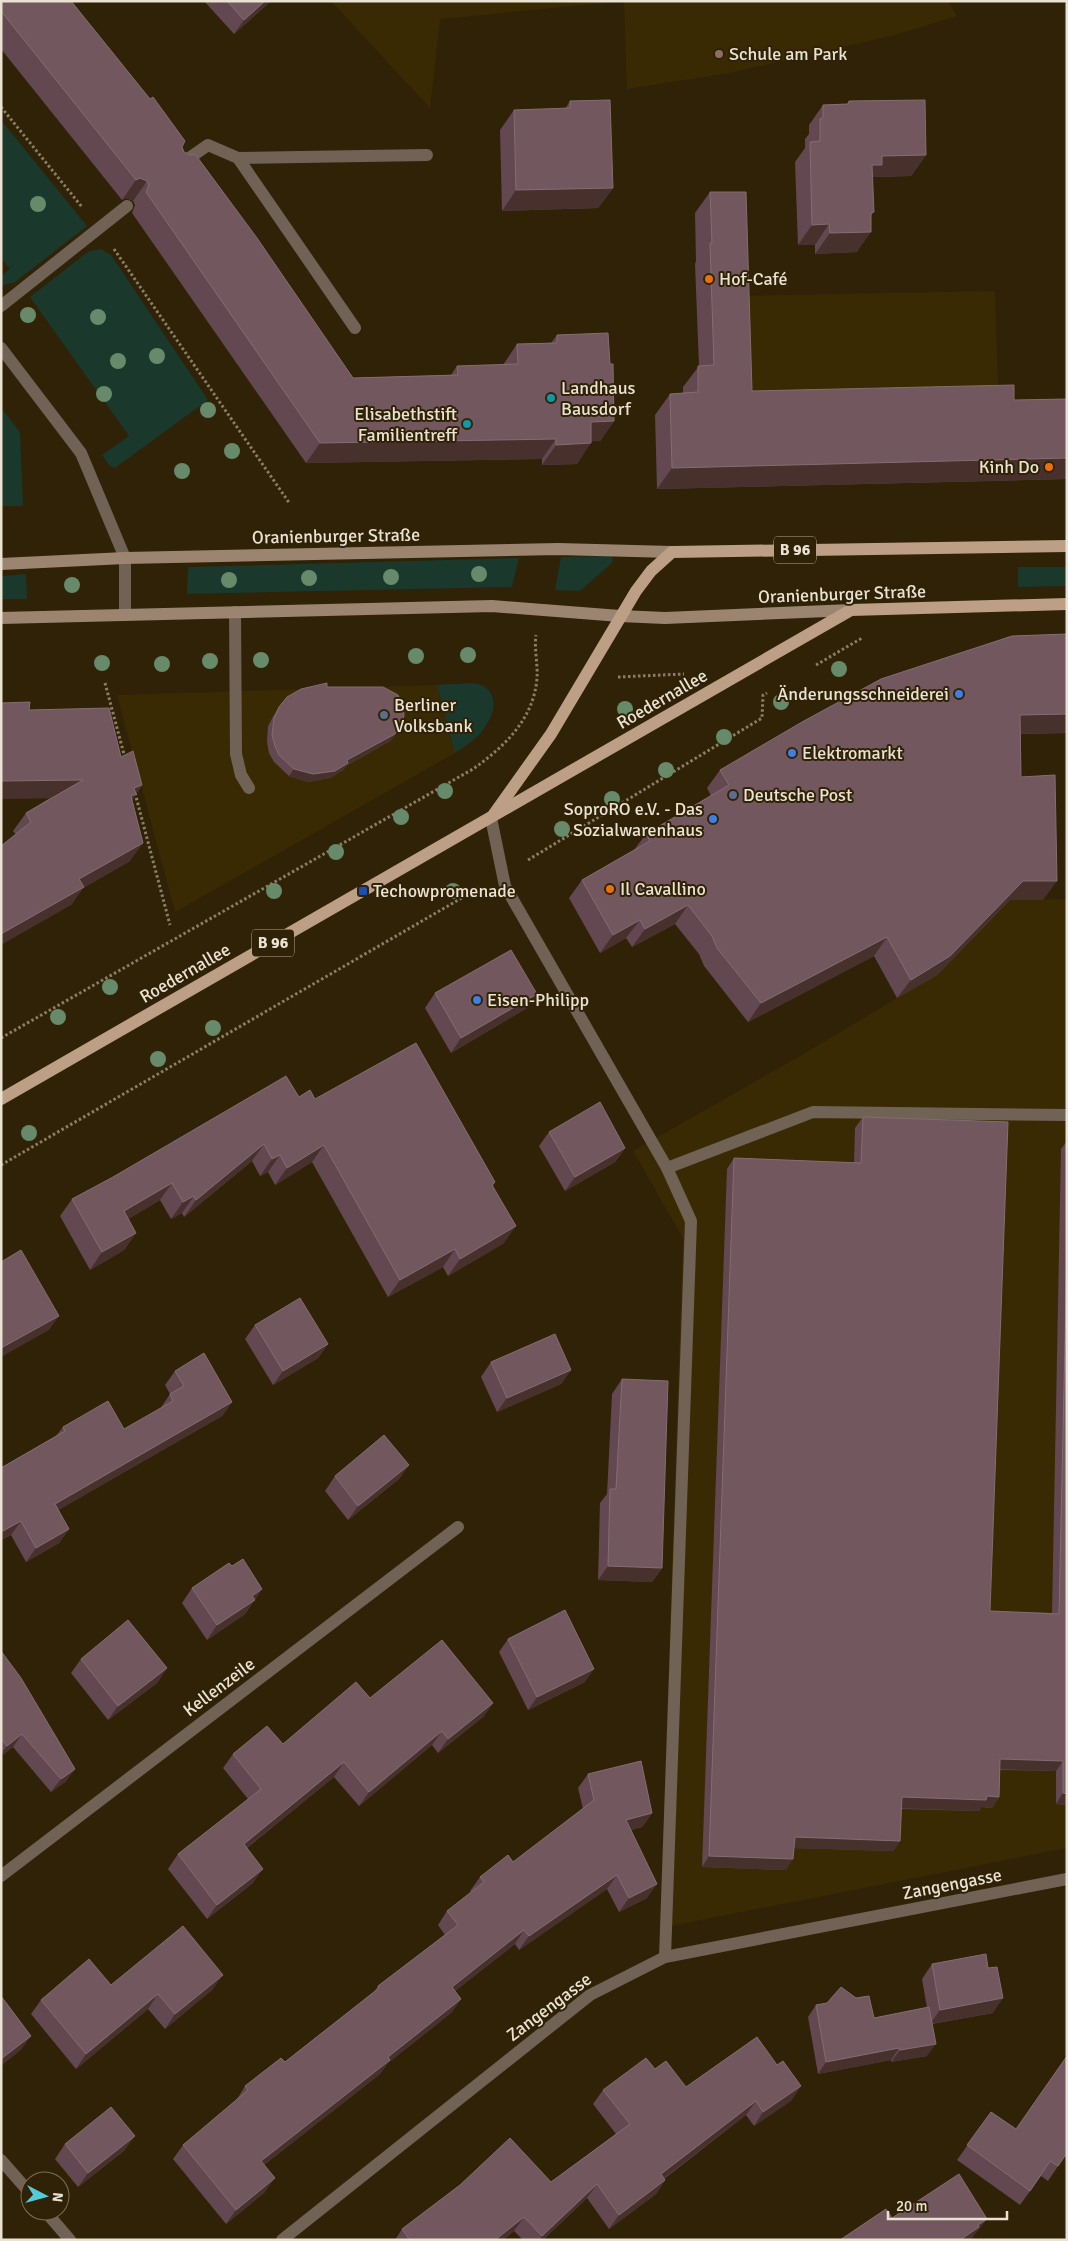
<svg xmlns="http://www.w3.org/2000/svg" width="1068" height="2241" font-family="Signika,sans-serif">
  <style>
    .built { fill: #3a2a04 }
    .green { fill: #1a382b }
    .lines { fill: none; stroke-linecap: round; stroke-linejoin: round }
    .path { stroke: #897e68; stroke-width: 3; stroke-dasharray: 2.5 2.5; stroke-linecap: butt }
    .service { stroke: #706255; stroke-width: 12 }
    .minor { stroke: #706255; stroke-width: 12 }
    .secondary { stroke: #9b8570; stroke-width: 12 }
    .primary { stroke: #bc9f85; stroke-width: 12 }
    .tree { fill: #678a6b }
    .wall { fill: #634751 }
    .shaded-wall { fill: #48312d }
    .building { fill: #72575f; stroke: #846d71 }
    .education-dot { fill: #8d6e63; stroke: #2f2206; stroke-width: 2 }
    .food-dot { fill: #e8710a; stroke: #2f2206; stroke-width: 2 }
    .culture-dot { fill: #0f9aa8; stroke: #2f2206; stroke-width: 2 }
    .shop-dot { fill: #3f7fe0; stroke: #2f2206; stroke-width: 2 }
    .service-dot { fill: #5c6f8a; stroke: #2f2206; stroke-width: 2 }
    .transit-dot { fill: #1a4fb4; stroke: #2f2206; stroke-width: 2 }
    .labels { text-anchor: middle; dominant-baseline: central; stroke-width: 4; stroke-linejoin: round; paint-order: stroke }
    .shield { fill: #2f2206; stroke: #b2a895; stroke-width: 1 }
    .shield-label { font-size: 16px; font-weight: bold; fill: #eae2d2 }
    .poi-label { font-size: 18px; fill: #eae2d2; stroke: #2f2206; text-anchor: start }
    .street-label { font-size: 18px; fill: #eae2d2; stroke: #2f2206 }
  </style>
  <rect width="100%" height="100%" fill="#2f2206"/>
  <g class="built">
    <polygon points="331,1 948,1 957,16 895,35 729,73 627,89 624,1 440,19 430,108"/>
    <polygon points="995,291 1001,481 739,487 734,296"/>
    <polygon points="437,685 455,753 175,912 117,695"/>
    <polygon points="1067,899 1067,1848 660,1928 683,1238 633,1151 800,1056 936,975 1010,900"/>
  </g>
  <g class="green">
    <polygon points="1,120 87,226 15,282 1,286 1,276 10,269 1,258"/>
    <polygon points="101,249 111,255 208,400 115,468 109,465 102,455 129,436 30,297 89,251"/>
    <polygon points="2,409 20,432 23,506 1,506"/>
    <polygon points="611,556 613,559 612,563 580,591 555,590 561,557"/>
    <polygon points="519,558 512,587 187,594 188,567"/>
    <polygon points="1018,567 1067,567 1067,586 1018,587"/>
    <polygon points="26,574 27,599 1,599 1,576"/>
    <path d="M473 683C498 686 498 710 485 727 478 738 466 746 455 753L437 685Z"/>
  </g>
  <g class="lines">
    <g class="path">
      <polyline points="1,107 82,207"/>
      <polyline points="114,249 290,504"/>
      <polyline points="816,665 862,638"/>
      <polyline points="618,677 684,674"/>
      <polyline points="105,683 125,758"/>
      <polyline points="135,793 170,925"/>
      <polyline points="528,860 762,718 763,695 767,693"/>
      <path d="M1 1038 473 769C504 747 534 719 537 678 538 664 534 649 536 635"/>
      <polyline points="1,1165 479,888"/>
    </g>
    <g class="service">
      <polyline points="238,158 427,155"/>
      <polyline points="182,163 208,145 238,158 355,328"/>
      <polyline points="1,306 127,206"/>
      <polyline points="235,612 236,754 241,775 249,788"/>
      <polyline points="491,818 505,886 667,1168 691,1221 665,1957"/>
      <polyline points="667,1168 813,1112 1067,1115"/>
    </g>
    <g class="minor">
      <polyline points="1,348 81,453 125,558 125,615"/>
      <polyline points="1,1876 458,1527"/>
      <polyline points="1,2160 30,2193"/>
      <polyline points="45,2211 70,2240"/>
      <polyline points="282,2240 590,1995 665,1957 1067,1879"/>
    </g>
    <g class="secondary">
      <polyline points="1,564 125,558 558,549 672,552"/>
      <polyline points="1,618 492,606 620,616 665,618 851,610"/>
    </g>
    <g class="primary">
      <polyline points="494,814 551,734 636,591 651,571 672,552 1067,546"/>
      <polyline points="1,1099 851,610 1067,604"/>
    </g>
  </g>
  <g class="tree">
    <circle cx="38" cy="204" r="8"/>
    <circle cx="28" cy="315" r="8"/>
    <circle cx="98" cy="317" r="8"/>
    <circle cx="157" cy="356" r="8"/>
    <circle cx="118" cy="361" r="8"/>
    <circle cx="104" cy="394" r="8"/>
    <circle cx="208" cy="410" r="8"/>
    <circle cx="232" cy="451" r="8"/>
    <circle cx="182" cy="471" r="8"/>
    <circle cx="479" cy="574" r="8"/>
    <circle cx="391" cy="577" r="8"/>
    <circle cx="309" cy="578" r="8"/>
    <circle cx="229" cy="580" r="8"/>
    <circle cx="72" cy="585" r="8"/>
    <circle cx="468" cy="655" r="8"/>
    <circle cx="416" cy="656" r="8"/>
    <circle cx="261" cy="660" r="8"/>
    <circle cx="210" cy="661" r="8"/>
    <circle cx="102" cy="663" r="8"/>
    <circle cx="162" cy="664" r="8"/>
    <circle cx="839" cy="669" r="8"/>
    <circle cx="781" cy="702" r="8"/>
    <circle cx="625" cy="709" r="8"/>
    <circle cx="724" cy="737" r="8"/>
    <circle cx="666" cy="770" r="8"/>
    <circle cx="445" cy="791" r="8"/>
    <circle cx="612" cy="799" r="8"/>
    <circle cx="401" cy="817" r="8"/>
    <circle cx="562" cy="829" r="8"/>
    <circle cx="336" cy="852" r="8"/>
    <circle cx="274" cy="891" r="8"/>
    <circle cx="453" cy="891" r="8"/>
    <circle cx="110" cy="987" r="8"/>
    <circle cx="58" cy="1017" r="8"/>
    <circle cx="213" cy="1028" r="8"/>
    <circle cx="158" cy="1059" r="8"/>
    <circle cx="29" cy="1133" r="8"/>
  </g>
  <g class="wall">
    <polygon points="1,1 182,147 184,152 353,378 451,375 457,366 503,365 517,344 551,343 557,335 610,364 614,421 600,441 591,441 577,464 542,465 542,459 306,463 132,213 135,205 133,201 126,198 122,200 1,49"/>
    <polygon points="204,1 271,1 234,34"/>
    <polygon points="570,101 613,188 598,208 502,211 500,130 514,110 565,109"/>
    <polygon points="849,101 926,155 911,176 873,177 873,178 871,216 857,252 815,254 815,245 798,245 795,162 805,148 805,139 809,134 809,125 823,105 847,104"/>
    <polygon points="710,192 752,391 1014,400 1067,399 1067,479 657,489 655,415 670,394 683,393 683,387 699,366 695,264 696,261 695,213"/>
    <polygon points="1067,634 1067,733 1021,734 1021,777 1043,900 1010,900 937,975 897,998 874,956 748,1022 704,966 699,954 675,924 632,947 626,938 600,953 569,898 582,880 634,850 646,834 711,796 707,788 720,770"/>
    <polygon points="327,687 402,725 390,741 346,766 343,770 330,778 308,782 289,776 274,762 269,753 267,742 268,726 274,715 279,707"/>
    <polygon points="29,710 121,757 142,785 132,800 130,861 83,888 71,905 13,831 26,813 50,798"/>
    <polygon points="435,993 537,994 527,1008 451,1053 425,1008"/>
    <polygon points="299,1097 315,1099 495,1182 493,1186 504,1243 448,1276 443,1267 388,1297 312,1162 275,1185 268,1172 260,1176 252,1161 184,1217 182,1213 171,1219 160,1200 128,1219 136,1233 124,1250 90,1270 60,1216 72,1199"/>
    <polygon points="863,1117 990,1611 1052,1613 1061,1149 1067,1141 1067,1805 1056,1804 1056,1771 1000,1770 999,1797 992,1808 981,1807 979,1811 901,1809 900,1841 893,1851 794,1848 786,1870 702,1867 727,1169 734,1158 854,1163 855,1128"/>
    <polygon points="549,1132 625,1148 615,1162 565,1191 539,1146"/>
    <polygon points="255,1325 328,1344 318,1358 273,1385 245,1339"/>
    <polygon points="491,1362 571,1370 561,1384 497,1412 481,1377"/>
    <polygon points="175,1371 232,1402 222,1416 58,1510 69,1529 59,1543 26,1562 11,1535 1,1540 1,1468 56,1436 63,1427 124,1429 160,1409 170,1394 165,1385"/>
    <polygon points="622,1379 662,1568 652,1582 598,1580 600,1503 607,1494 612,1394"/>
    <polygon points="409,1465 399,1479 348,1520 325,1491 335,1476"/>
    <polygon points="192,1588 262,1589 245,1614 207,1640 182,1603"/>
    <polygon points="508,1639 585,1682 528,1710 499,1652"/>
    <polygon points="1,1651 75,1769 65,1782 51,1792 13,1747 1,1756"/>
    <polygon points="81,1659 167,1668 157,1683 108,1720 71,1673"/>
    <polygon points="370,1698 493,1703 483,1717 438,1753 432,1745 359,1806 334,1777 247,1848 253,1883 207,1919 168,1869 178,1854 248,1799 223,1768 233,1754 283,1744"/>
    <polygon points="588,1774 652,1813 642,1827 631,1830 647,1898 619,1912 607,1889 519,1950 515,1944 455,1991 461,1999 451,2013 388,2063 380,2074 264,2165 265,2192 226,2224 173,2159 183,2145 236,2101 245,2086 285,2062 374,1992 378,1986 445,1935 438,1925 447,1911 471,1892 470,1891 480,1877 513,1862 583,1809 578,1788"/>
    <polygon points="932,1964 993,2013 932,2024 927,2056 891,2062 891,2060 818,2074 808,2017 816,2005 874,2018 927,2008 922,1979"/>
    <polygon points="213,1989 165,2029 148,2009 76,2069 31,2014 41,2000"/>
    <polygon points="655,2069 686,2087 792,2100 754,2126 746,2115 664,2179 665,2180 656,2194 609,2229 587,2198 543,2240 523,2240 514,2231 503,2240 395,2240 402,2229 551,2182 616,2134 593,2104 603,2090"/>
    <polygon points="991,2112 1016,2129 1067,2153 1048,2181 1041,2176 1020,2205 957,2160"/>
    <polygon points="65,2144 125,2150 78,2187 55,2159"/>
  </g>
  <g class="shaded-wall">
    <polygon points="265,1 271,1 234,34 244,20"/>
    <polygon points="926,155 911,176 873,177 867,185 872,165 882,156"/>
    <polygon points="140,178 147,181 133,201 126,198 122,200 136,180"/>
    <polygon points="613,188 598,208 502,211 516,190"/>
    <polygon points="874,212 860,232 871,232 857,252 815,254 830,233 871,213"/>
    <polygon points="829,224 815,245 798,245 812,225"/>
    <polygon points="614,421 600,441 577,442 591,422"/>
    <polygon points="556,439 542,459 306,463 320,443"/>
    <polygon points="591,443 577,464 542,465 556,445"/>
    <polygon points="1067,458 1067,479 657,489 672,468"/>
    <polygon points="1067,714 1067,733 1007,734 1020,715"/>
    <polygon points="402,725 390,741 346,766 343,770 330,778 308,782 289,776 294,769 347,760"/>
    <polygon points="83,780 70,798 1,799 1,781"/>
    <polygon points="142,785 129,803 129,804 134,788"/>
    <polygon points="143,843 130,861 83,888 71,905 1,945 1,934 79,879"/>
    <polygon points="1023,881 1057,881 1043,900 1010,900 937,975 897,998 911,980"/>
    <polygon points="688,905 675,924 632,947 645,929"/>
    <polygon points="640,920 626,938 600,953 613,935"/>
    <polygon points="887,937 874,956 748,1022 761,1003"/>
    <polygon points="537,994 527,1008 451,1053 461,1038"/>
    <polygon points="264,1144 252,1161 184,1217 196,1200"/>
    <polygon points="324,1145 312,1162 275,1185 287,1168"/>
    <polygon points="625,1148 615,1162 565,1191 575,1177"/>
    <polygon points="280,1155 268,1172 260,1176 272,1159"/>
    <polygon points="172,1183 160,1200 112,1229 124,1211"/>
    <polygon points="194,1196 182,1213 171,1219 183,1202"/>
    <polygon points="516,1226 504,1243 448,1276 460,1259"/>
    <polygon points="136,1233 124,1250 90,1270 102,1252"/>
    <polygon points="455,1249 443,1267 388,1297 400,1280"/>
    <polygon points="59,1316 49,1330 1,1357 1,1348"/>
    <polygon points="328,1344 318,1358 273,1385 283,1371"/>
    <polygon points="571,1370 561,1384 497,1412 507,1398"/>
    <polygon points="232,1402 222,1416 45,1518 55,1504"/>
    <polygon points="409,1465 399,1479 348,1520 358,1506"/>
    <polygon points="21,1521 11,1535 1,1540 1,1534 3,1531"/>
    <polygon points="69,1529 59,1543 26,1562 36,1548"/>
    <polygon points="608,1566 662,1568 652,1582 598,1580"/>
    <polygon points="262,1589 245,1614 207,1640 217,1625 252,1596"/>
    <polygon points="167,1668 157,1683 108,1720 118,1706"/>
    <polygon points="594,1669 585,1682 528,1710 537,1697"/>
    <polygon points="493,1703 483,1717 438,1753 448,1739"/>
    <polygon points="442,1731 432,1745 359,1806 369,1792"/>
    <polygon points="22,1734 13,1747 1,1756 1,1753 7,1746"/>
    <polygon points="1000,1759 1063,1761 1056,1771 993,1769"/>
    <polygon points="344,1762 334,1777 234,1858 244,1844"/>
    <polygon points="75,1769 65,1782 51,1792 61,1779"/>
    <polygon points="1063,1793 1067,1794 1067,1805 1056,1804"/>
    <polygon points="987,1796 999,1797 992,1808 981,1807 979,1811 894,1808 902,1797"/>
    <polygon points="652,1813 642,1827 616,1834 626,1820"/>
    <polygon points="795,1837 900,1841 893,1851 787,1848"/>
    <polygon points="709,1856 793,1859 786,1870 702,1867"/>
    <polygon points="263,1869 253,1883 207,1919 217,1905"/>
    <polygon points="617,1875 607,1889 519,1950 529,1936"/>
    <polygon points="657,1884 647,1898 619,1912 629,1898"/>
    <polygon points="524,1930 515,1944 442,2001 452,1987"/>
    <polygon points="223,1975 213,1989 165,2029 175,2014"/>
    <polygon points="158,1994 148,2009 76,2069 86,2054"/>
    <polygon points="1003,1998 993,2013 930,2024 940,2010"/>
    <polygon points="461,1999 451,2013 388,2063 380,2074 251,2175 261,2161 388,2057"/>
    <polygon points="31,2036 21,2050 1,2066 1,2059"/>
    <polygon points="936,2044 927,2056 891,2062 900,2050"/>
    <polygon points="899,2048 891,2060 818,2074 826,2062"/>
    <polygon points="801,2086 792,2100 754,2126 763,2112"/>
    <polygon points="756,2101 746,2115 651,2188 661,2174"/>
    <polygon points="135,2136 125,2150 78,2187 88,2173"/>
    <polygon points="275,2178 265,2192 226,2224 236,2210"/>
    <polygon points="665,2180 656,2194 609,2229 619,2215"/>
    <polygon points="597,2184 587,2198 543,2240 539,2240 542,2236"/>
    <polygon points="524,2217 514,2231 503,2240 495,2240"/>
    <polygon points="987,2219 977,2232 975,2234 971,2240 960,2240 978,2225"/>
  </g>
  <g class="building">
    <polygon points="1,1 71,1 150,99 153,97 185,141 182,147 184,152 190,155 195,154 257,238 353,378 458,375 457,366 518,364 517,344 557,343 557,335 608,333 610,364 613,364 614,421 591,422 591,443 556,445 556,439 320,443 146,192 149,185 147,181 140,178 136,180 1,11"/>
    <polygon points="227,1 265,1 244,20"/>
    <polygon points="610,100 613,188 516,190 514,110 570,108 570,101"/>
    <polygon points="925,100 926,155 882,156 882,165 872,165 874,212 871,213 871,232 830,233 829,224 812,225 810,142 820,141 820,119 823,118 823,105 848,104 849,101"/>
    <polygon points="710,192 746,192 752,391 1014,385 1014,400 1067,399 1067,458 672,468 670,394 698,392 698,366 714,365 710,243 712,243"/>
    <polygon points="1067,634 1067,714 1020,715 1021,777 1055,775 1057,881 1023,881 950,956 911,980 887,937 761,1003 717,948 712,936 688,905 645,929 640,920 613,935 582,880 650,841 646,834 729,785 720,770 802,722 881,679 1012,636"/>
    <polygon points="327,683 327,687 383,687 398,695 403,704 404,715 402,725 395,734 347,760 348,763 335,771 313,774 294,769 279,755 275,746 272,735 274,718 279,707 287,697 301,689"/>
    <polygon points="30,702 29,710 109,708 121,757 133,751 142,785 134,788 136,794 131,796 143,843 79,879 84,887 1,934 1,846 31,822 26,813 83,780 1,781 1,703"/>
    <polygon points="511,950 537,994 461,1038 435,993"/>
    <polygon points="416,1043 495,1182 492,1185 516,1226 460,1259 455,1249 400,1280 324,1145 287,1168 280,1155 272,1159 264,1144 196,1200 194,1196 183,1202 172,1183 124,1211 136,1233 102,1252 72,1199 113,1177 286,1076 299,1097 310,1090 315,1099"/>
    <polygon points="600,1102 625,1148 575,1177 549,1132"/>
    <polygon points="863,1117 1008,1122 990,1611 1059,1614 1067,1251 1067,1794 1063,1793 1063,1761 1000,1759 999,1797 987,1796 986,1800 902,1797 900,1841 795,1837 793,1859 709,1856 734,1158 861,1163"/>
    <polygon points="21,1250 59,1316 1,1348 1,1262"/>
    <polygon points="300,1298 328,1344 283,1371 255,1325"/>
    <polygon points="555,1334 571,1370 507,1398 491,1362"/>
    <polygon points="204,1353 232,1402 55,1504 69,1529 36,1548 21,1521 3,1531 1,1528 1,1468 65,1431 63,1427 108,1401 124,1429 173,1401 170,1394 184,1386 175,1371"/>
    <polygon points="622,1379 668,1381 662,1568 608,1566 610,1489 616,1489"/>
    <polygon points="384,1435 409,1465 358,1506 335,1476"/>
    <polygon points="243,1559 262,1589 252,1596 255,1600 217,1625 192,1588 229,1563 232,1566"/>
    <polygon points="565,1610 594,1669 537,1697 508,1639"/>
    <polygon points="128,1620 167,1668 118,1706 81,1659"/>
    <polygon points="442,1640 493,1703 448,1739 442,1731 369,1792 344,1762 244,1844 263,1869 217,1905 178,1854 261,1789 233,1754 267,1726 283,1744 356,1682 370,1698"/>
    <polygon points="1,1651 21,1678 75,1769 61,1779 22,1734 7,1746 1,1739"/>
    <polygon points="641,1761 652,1813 626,1820 657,1884 629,1898 617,1875 529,1936 524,1930 452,1987 461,1999 388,2057 390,2060 261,2161 275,2178 236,2210 183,2145 248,2090 245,2086 281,2058 285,2062 379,1988 378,1986 458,1925 447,1911 484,1882 480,1877 508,1855 513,1862 594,1800 588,1774"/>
    <polygon points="183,1926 223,1975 175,2014 158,1994 86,2054 41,2000 89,1959 111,1985"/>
    <polygon points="986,1954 988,1968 997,1967 1003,1998 940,2010 932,1964"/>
    <polygon points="841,1987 856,1998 869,1996 874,2018 929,2007 936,2044 900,2050 899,2048 826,2062 816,2005 827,2003"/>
    <polygon points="1,1996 31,2036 1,2059"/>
    <polygon points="757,2037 777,2065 783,2061 801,2086 763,2112 756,2101 661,2174 665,2180 619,2215 597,2184 542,2236 524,2217 495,2240 410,2240 402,2229 460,2185 510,2138 551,2182 630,2124 603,2090 646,2058 655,2069 666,2061 686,2087"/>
    <polygon points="1067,2056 1067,2153 1058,2166 1050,2161 1030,2191 967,2145 991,2112 1016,2129"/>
    <polygon points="111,2107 135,2136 88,2173 65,2144"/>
    <polygon points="959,2174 987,2219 978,2225 979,2227 960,2240 840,2240 886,2209 892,2218"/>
  </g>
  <circle class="education-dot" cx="719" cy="54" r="5"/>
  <g class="food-dot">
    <circle cx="709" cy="279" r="5"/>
    <circle cx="1049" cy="467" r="5"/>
    <circle cx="610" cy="889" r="5"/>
  </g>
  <g class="culture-dot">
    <circle cx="551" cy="398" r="5"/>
    <circle cx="467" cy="424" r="5"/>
  </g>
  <g class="shop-dot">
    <circle cx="959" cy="694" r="5"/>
    <circle cx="792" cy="753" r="5"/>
    <circle cx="713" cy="819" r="5"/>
    <circle cx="477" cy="1000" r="5"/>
  </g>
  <g class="service-dot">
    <circle cx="384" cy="715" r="5"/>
    <circle cx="733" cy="795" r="5"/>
  </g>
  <rect class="transit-dot" x="358" y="886" width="10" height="10" rx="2.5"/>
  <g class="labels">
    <g class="shield">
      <rect x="774" y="536.5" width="42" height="27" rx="4"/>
      <rect x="252" y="929.5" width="42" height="27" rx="4"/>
    </g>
    <g class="shield-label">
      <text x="795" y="550">B 96</text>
      <text x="273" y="943">B 96</text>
    </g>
    <g class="poi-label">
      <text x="729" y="54">Schule am Park</text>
      <text x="719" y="279">Hof-Café</text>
      <text x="561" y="388">Landhaus<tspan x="561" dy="21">Bausdorf</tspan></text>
      <text x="457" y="414" text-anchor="end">Elisabethstift<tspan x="457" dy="21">Familientreff</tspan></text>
      <text x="1039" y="467" text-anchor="end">Kinh Do</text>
      <text x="949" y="694" text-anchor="end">Änderungsschneiderei</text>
      <text x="394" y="705">Berliner<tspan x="394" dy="21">Volksbank</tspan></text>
      <text x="802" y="753">Elektromarkt</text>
      <text x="743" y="795">Deutsche Post</text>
      <text x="703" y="809" text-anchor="end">SoproRO e.V. - Das<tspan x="703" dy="21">Sozialwarenhaus</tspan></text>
      <text x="620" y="889">Il Cavallino</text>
      <text x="373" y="891">Techowpromenade</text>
      <text x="487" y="1000">Eisen-Philipp</text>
    </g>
    <g class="street-label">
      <text transform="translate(336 536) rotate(-1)">Oranienburger Straße</text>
      <text transform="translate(842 594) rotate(-2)">Oranienburger Straße</text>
      <text transform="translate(662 699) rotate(-30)">Roedernallee</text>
      <text transform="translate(185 973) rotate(-30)">Roedernallee</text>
      <text transform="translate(219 1687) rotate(-37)">Kellenzeile</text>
      <text transform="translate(952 1884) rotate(-11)">Zangengasse</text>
      <text transform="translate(549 2007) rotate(-37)">Zangengasse</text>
    </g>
  </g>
  <rect width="1068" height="2241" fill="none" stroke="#eae2d2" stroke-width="5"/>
  <g transform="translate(45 2196) rotate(96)"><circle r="24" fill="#2f2206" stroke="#7a6f58"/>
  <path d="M0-4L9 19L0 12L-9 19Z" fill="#52cbda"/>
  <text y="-8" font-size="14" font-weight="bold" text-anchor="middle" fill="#eae2d2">N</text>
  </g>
  <path d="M888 2211v8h119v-8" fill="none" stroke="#eae2d2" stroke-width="2.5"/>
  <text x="896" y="2211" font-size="15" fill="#eae2d2" stroke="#2f2206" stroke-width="4" paint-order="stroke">20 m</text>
</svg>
